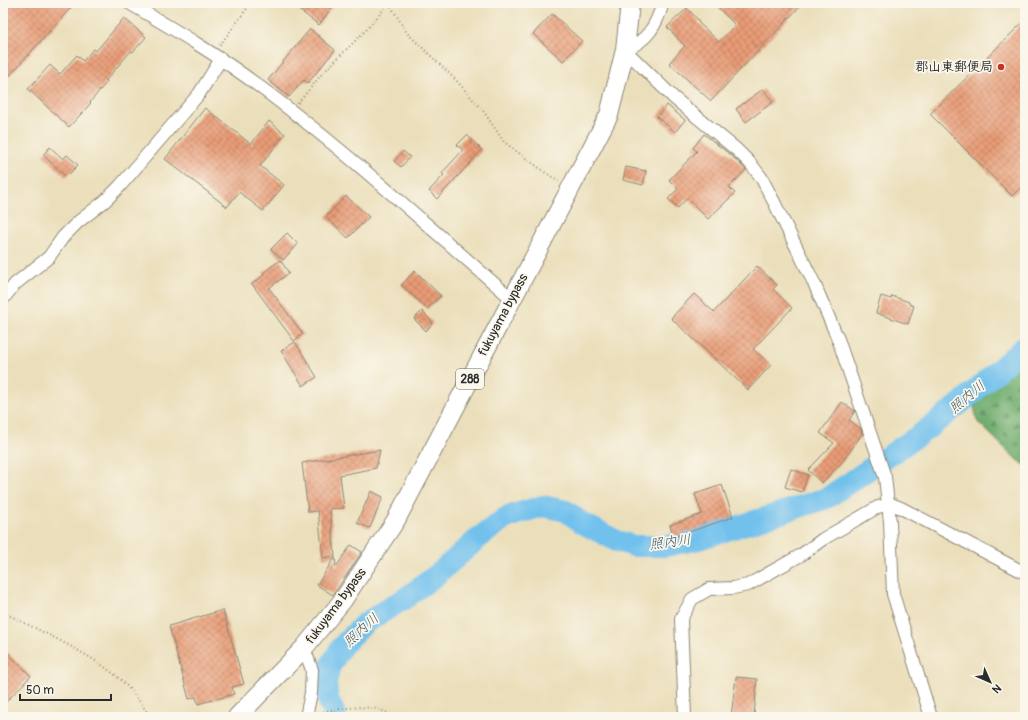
<svg xmlns="http://www.w3.org/2000/svg" width="1028" height="720" font-family="Pangolin,'Klee One',sans-serif">
  <style>
    .forest { fill: url(#forest-firs); stroke: #4d6c4c }
    .lines { fill: none; stroke-linecap: round; stroke-linejoin: round }
    .river { stroke: #72c1ed; stroke-width: 22 }
    .building { fill: url(#building-cross-hatch) }
    .minor-casing { stroke: #8b8573; stroke-width: 14 }
    .highway-casing { stroke: #8b8573; stroke-width: 20 }
    .path { stroke: #8b8573; stroke-width: 2; stroke-dasharray: 1 3; stroke-linecap: butt }
    .minor { stroke: #fff; stroke-width: 12 }
    .highway { stroke: #fff; stroke-width: 18 }
    .poi-dot { fill: #c8321e; stroke: #fbf7ec; stroke-width: 1.5 }
    .labels { text-anchor: middle; dominant-baseline: central; stroke-width: 3.5; stroke-linejoin: round; paint-order: stroke }
    .shield { fill: #fbf7ec; stroke: #696865; stroke-width: 1 }
    .shield-label { font-size: 12px; font-weight: bold; fill: #2b2b2b }
    .poi-label { font-size: 13px; font-weight: bold; fill: #2b2b2b; stroke: #fbf7ec; text-anchor: end }
    .street-label { font-size: 13px; fill: #2b2b2b; stroke: #fbf7ec }
    .water-label { font-size: 14px; font-style: italic; fill: #405865; stroke: #fbf7ec }
  </style>
  <defs>
    <pattern id="forest-firs" width="22" height="20" patternUnits="userSpaceOnUse"><rect width="22" height="20" fill="#6fad6e"/><path d="M5 1l3.5 6h-7zM16 11l3.5 6h-7z" fill="#5b8d5b"/></pattern>
    <pattern id="building-cross-hatch" width="8" height="8" patternUnits="userSpaceOnUse"><rect width="8" height="8" fill="#e99c76"/><path d="M0 0l8 8M0 8l8-8" fill="none" stroke="#bd7f61"/></pattern>
  </defs>
  <rect width="100%" height="100%" fill="#fbf7ec"/>
  <filter id="ink" filterUnits="userSpaceOnUse"><feTurbulence type="fractalNoise" baseFrequency=".025" numOctaves="2"/><feDisplacementMap in="SourceGraphic" scale="8" xChannelSelector="R" yChannelSelector="G"/><feConvolveMatrix kernelMatrix="1 2 1 2 8 2 1 2 1" color-interpolation-filters="sRGB"/></filter>
  <filter id="wash" filterUnits="userSpaceOnUse"><feTurbulence type="fractalNoise" baseFrequency=".012" numOctaves="4" result="noise"/><feDisplacementMap in="SourceGraphic" scale="16" xChannelSelector="R" yChannelSelector="G"/><feGaussianBlur stdDeviation="0.9" result="paint"/><feColorMatrix in="noise" values="0 0 0 0 0 0 0 0 0 0 0 0 0 0 0 0 0 1.4 0 .05"/><feComposite in="paint" operator="in"/></filter>
  <g filter="url(#wash)">
    <rect width="100%" height="100%" fill="#ebdfbb"/>
    <polygon class="forest" points="1025,355 1025,465 1017,460 977,421 972,397"/>
    <g class="lines">
      <polyline class="river" points="336,717 328,699 326,683 329,668 342,646 365,623 404,599 434,577 481,536 504,519 516,514 543,506 566,511 582,523 617,541 634,546 665,546 699,539 827,498 922,433 960,404 1025,346"/>
    </g>
    <g id="blocks">
      <g class="building">
        <polygon points="3,3 75,3 3,83"/>
        <polygon points="290,3 335,3 319,25"/>
        <polygon points="714,3 803,3 711,101 669,63 685,46 667,27 687,8 699,21 698,22 719,42 735,25"/>
        <polygon points="552,14 582,41 563,61 533,34"/>
        <polygon points="124,18 146,37 133,52 131,51 106,80 107,82 90,102 91,103 69,127 28,89 50,65 60,74 77,55 83,61 93,49 96,51"/>
        <polygon points="1025,20 1025,183 1012,196 930,114"/>
        <polygon points="310,29 335,50 308,83 304,80 289,97 268,80"/>
        <polygon points="763,89 773,102 746,122 736,109"/>
        <polygon points="667,105 685,120 675,132 657,117"/>
        <polygon points="205,108 251,144 269,121 285,134 260,166 284,185 263,211 239,192 227,207 165,159"/>
        <polygon points="704,134 732,156 746,170 729,187 735,193 708,219 687,198 678,208 668,199 678,189 669,180 697,151 693,148"/>
        <polygon points="467,135 482,150 437,199 429,191 444,175 442,173 463,150 457,145"/>
        <polygon points="50,147 63,159 67,155 78,165 66,177 43,155"/>
        <polygon points="403,151 410,157 401,167 394,161"/>
        <polygon points="626,167 646,171 643,185 623,180"/>
        <polygon points="346,196 369,217 348,238 326,217"/>
        <polygon points="287,233 298,244 283,260 271,249"/>
        <polygon points="280,260 289,273 269,288 303,334 294,341 252,284 264,275 263,273"/>
        <polygon points="757,266 777,285 773,289 792,308 753,349 771,365 748,390 671,318 694,294 714,312"/>
        <polygon points="415,271 441,296 427,309 401,285"/>
        <polygon points="881,296 891,299 892,296 909,302 909,304 914,306 908,324 876,313"/>
        <polygon points="422,311 433,323 426,331 414,319"/>
        <polygon points="295,342 317,377 303,386 281,351"/>
        <polygon points="842,402 855,411 849,420 861,429 862,434 843,461 822,483 808,470 834,443 820,433"/>
        <polygon points="380,450 376,468 340,475 344,508 330,509 335,556 323,558 318,511 308,512 302,463"/>
        <polygon points="791,469 808,475 802,492 785,487"/>
        <polygon points="722,485 733,517 674,537 670,525 702,514 695,494"/>
        <polygon points="371,491 383,497 370,528 357,523"/>
        <polygon points="351,545 362,552 333,595 317,585 335,557 336,567"/>
        <polygon points="223,610 244,684 232,687 234,694 198,704 196,697 189,699 169,626"/>
        <polygon points="3,648 31,676 3,705"/>
        <polygon points="736,677 757,679 754,717 731,717"/>
      </g>
    </g>
  </g>
  <g filter="url(#ink)">
    <use href="#blocks" fill-opacity="0" stroke="#8b8573" stroke-width="1"/>
    <g class="lines">
      <defs>
        <g id="minor">
          <path d="M129 3C175 30 221 57 264 90 350 154 430 228 512 299"/>
          <path d="M663 3C656 26 648 40 625 50L674 98 737 150 750 163 761 177 774 202 814 283 838 339 885 477 890 522 893 594 931 717"/>
          <polyline points="3,299 15,284 49,257 63,237 78,222 105,201 120,186 199,94 221,59"/>
          <polyline points="304,648 312,670 311,693 306,717"/>
          <polyline points="685,717 681,619 692,599 709,589 733,588 748,585 801,555 823,539 878,507 891,504 901,508 1025,573"/>
        </g>
        <polyline id="highway" points="237,717 304,648 343,600 396,520 609,115 625,50 630,3"/>
      </defs>
      <use href="#minor" class="minor-casing"/>
      <use href="#highway" class="highway-casing"/>
      <g class="path">
        <polyline points="389,3 407,33 455,79 484,112 504,142 546,173 559,181"/>
        <polyline points="220,45 251,3"/>
        <polyline points="298,103 322,74 368,28 389,3"/>
        <path d="M3 612C41 632 90 652 122 681 133 692 142 704 150 717"/>
        <path d="M319 712C346 709 370 701 395 717"/>
      </g>
      <use href="#minor" class="minor"/>
      <use href="#highway" class="highway"/>
    </g>
  </g>
  <circle class="poi-dot" cx="1001" cy="67" r="4"/>
  <g class="labels">
    <rect class="shield" x="456" y="369" width="28" height="20" rx="3"/>
    <g class="shield-label">
      <text x="470" y="379">288</text>
    </g>
    <g class="poi-label">
      <text x="993" y="67">郡山東郵便局</text>
    </g>
    <g class="street-label">
      <text transform="translate(503 315) rotate(-62)">fukuyama bypass</text>
      <text transform="translate(336 606) rotate(-53)">fukuyama bypass</text>
    </g>
    <g class="water-label">
      <text transform="translate(967 397) rotate(-40)">照内川</text>
      <text transform="translate(670 542) rotate(-7)">照内川</text>
      <text transform="translate(361 630) rotate(-42)">照内川</text>
    </g>
  </g>
  <rect width="1028" height="720" fill="none" stroke="#fbf7ec" stroke-width="16"/>
  <g transform="translate(990 682) rotate(135)" stroke="#fbf7ec" stroke-width="3" paint-order="stroke">
  <path d="M0-3L7 15L0 10L-7 15Z" fill="#2b2b2b"/>
  <text y="-6" font-size="11" font-weight="bold" text-anchor="middle" fill="#2b2b2b">N</text>
  </g>
  <path d="M20 694v6h91v-6" fill="none" stroke="#2b2b2b" stroke-width="2"/>
  <text x="26" y="694" font-size="12" fill="#2b2b2b" stroke="#fbf7ec" stroke-width="3" paint-order="stroke">50 m</text>
</svg>
